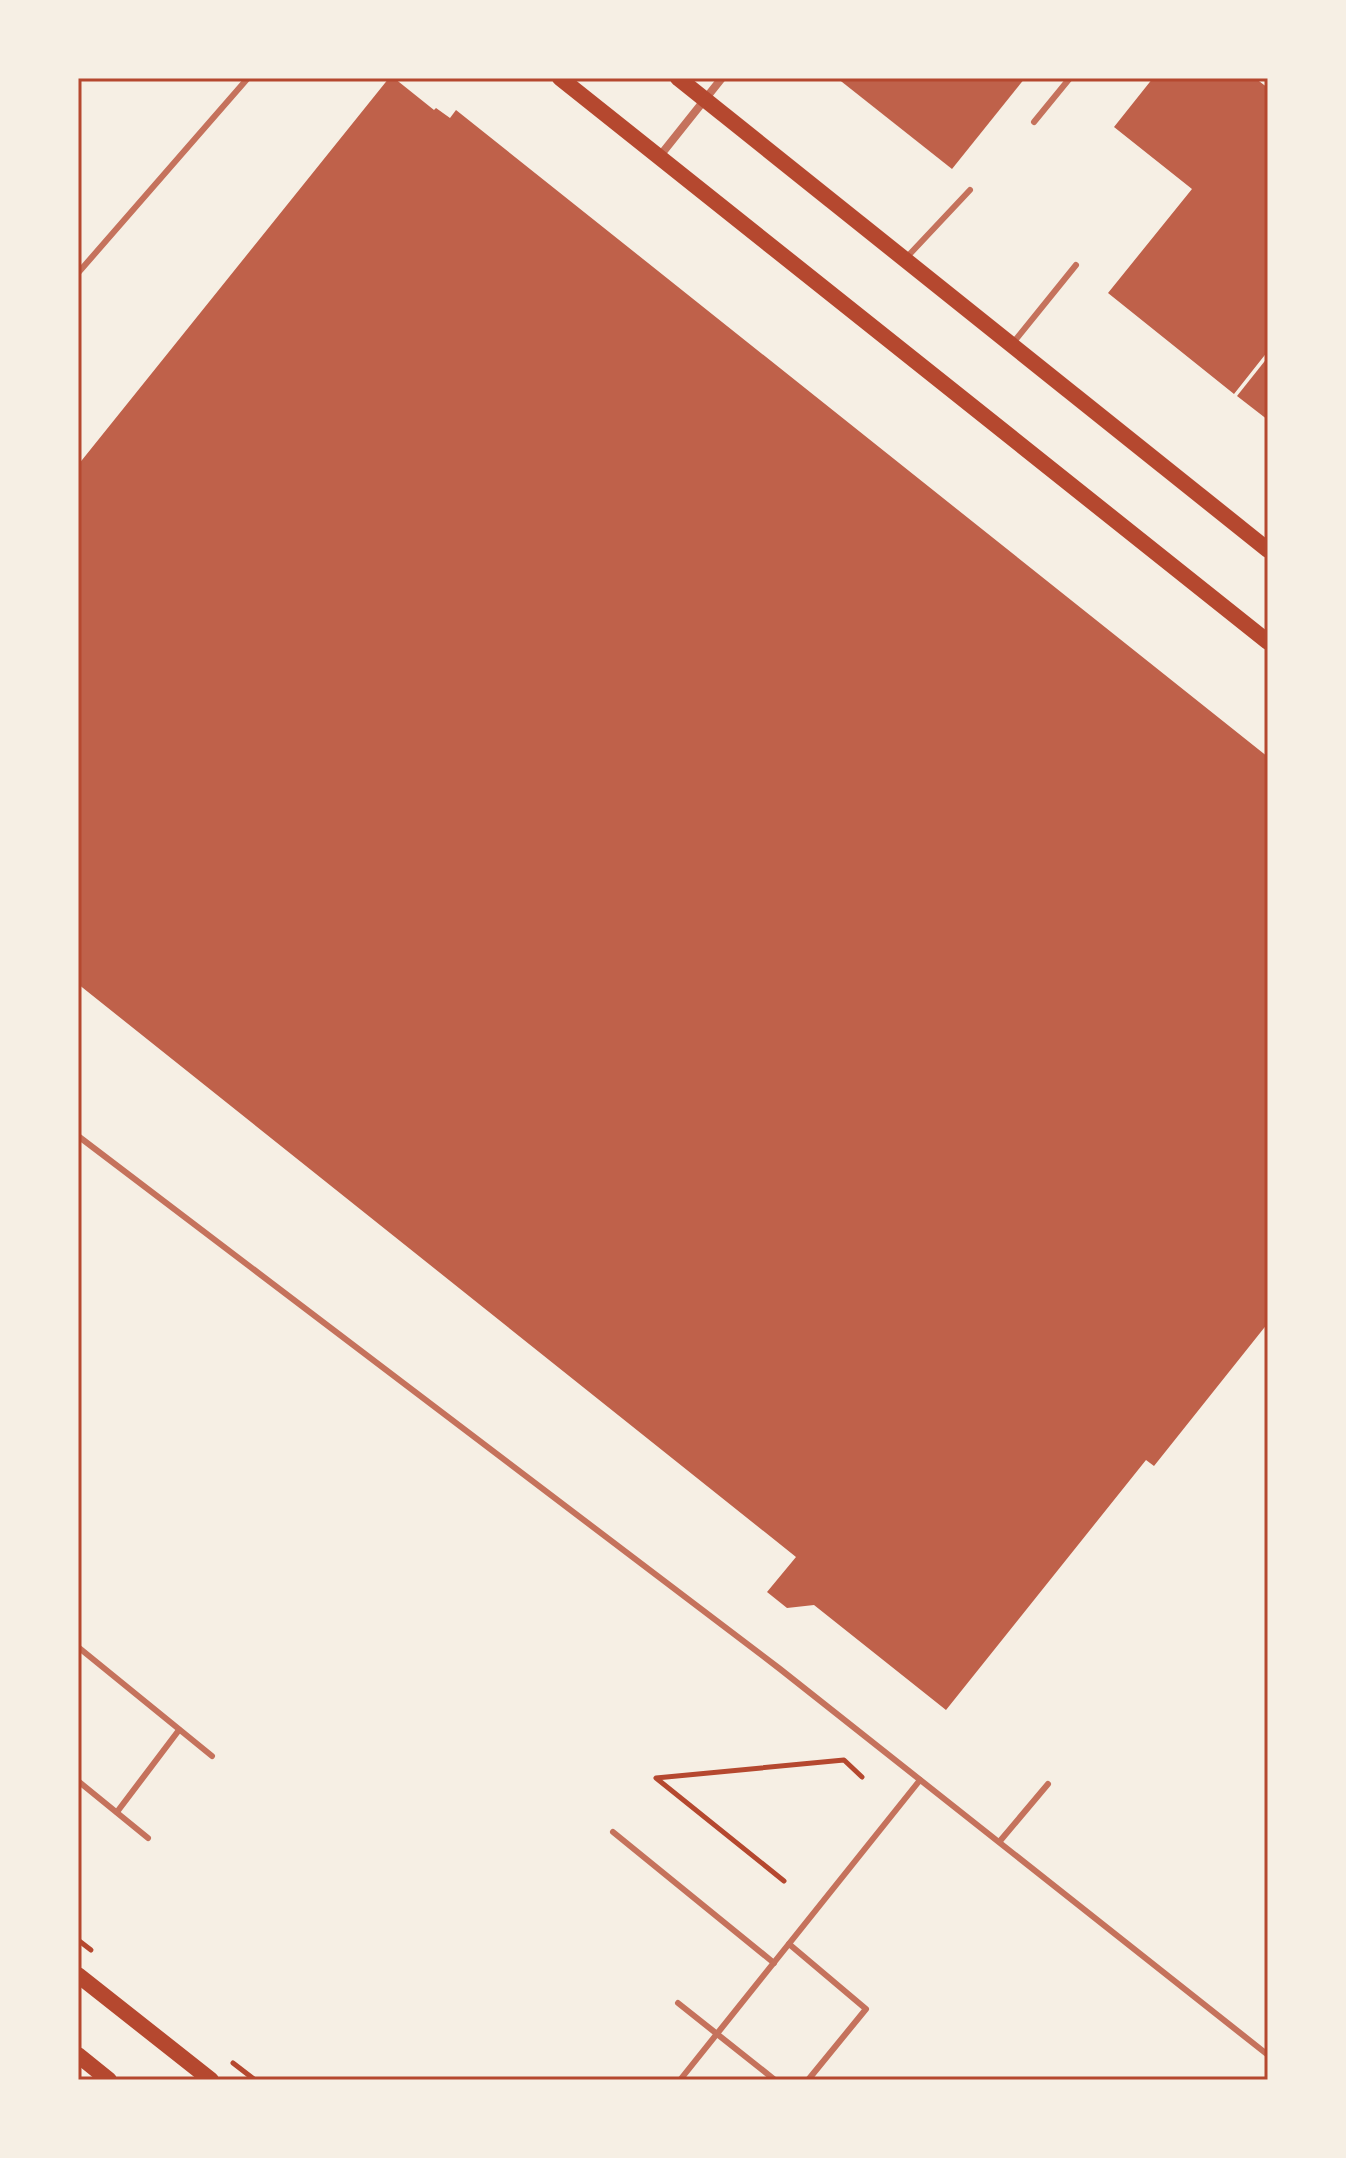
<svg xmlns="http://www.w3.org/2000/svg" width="1346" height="2158" font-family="Literata,serif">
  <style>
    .building { fill: #bf614a }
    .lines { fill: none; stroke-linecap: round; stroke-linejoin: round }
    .path { stroke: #b5482f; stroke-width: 5 }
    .service { stroke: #c5725c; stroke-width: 6 }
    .minor { stroke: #c5725c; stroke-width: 8 }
    .secondary { stroke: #b5482f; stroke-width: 16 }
    .neatline { fill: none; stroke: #b5482f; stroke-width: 3 }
  </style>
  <rect width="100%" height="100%" fill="#f6efe4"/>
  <g class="building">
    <polygon points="389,78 394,78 434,110 436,108 450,118 456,110 1268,757 1268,1323 1154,1466 1146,1460 946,1710 814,1605 787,1608 767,1592 796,1557 78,984 78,465"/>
    <polygon points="837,78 1025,78 952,169"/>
    <polygon points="1153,78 1255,78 1268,88 1268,351 1234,394 1108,293 1192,189 1114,127"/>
    <polygon points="1268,357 1268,420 1237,396"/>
  </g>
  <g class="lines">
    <g class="path">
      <polyline points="784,1881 656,1778 844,1760 862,1777"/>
      <polyline points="78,1940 91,1950"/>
      <polyline points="233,2063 255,2080"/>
    </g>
    <g class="service">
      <polyline points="1034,122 1070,78"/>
      <polyline points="907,257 970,190"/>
      <polyline points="78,273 248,78"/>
      <polyline points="1013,343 1076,265"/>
      <polyline points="78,1136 780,1669 1268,2055"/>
      <polyline points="78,1647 212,1756"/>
      <polyline points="78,1781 148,1838"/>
      <polyline points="117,1812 179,1730"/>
      <polyline points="613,1832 774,1963"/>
      <polyline points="1000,1841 1048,1784"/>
      <polyline points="789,1944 866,2009 808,2080"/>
      <polyline points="678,2003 775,2080"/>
      <polyline points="680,2080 920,1780"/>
    </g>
    <polyline class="minor" points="659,157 722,78"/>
    <g class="secondary">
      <polyline points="560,78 1268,642"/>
      <polyline points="678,78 1268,550"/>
      <polyline points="78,1975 211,2080"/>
      <polyline points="78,2055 109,2080"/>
    </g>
  </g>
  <rect width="1346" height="2158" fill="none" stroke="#f6efe4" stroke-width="160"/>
  <rect x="80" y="80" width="1186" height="1998" class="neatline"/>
</svg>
